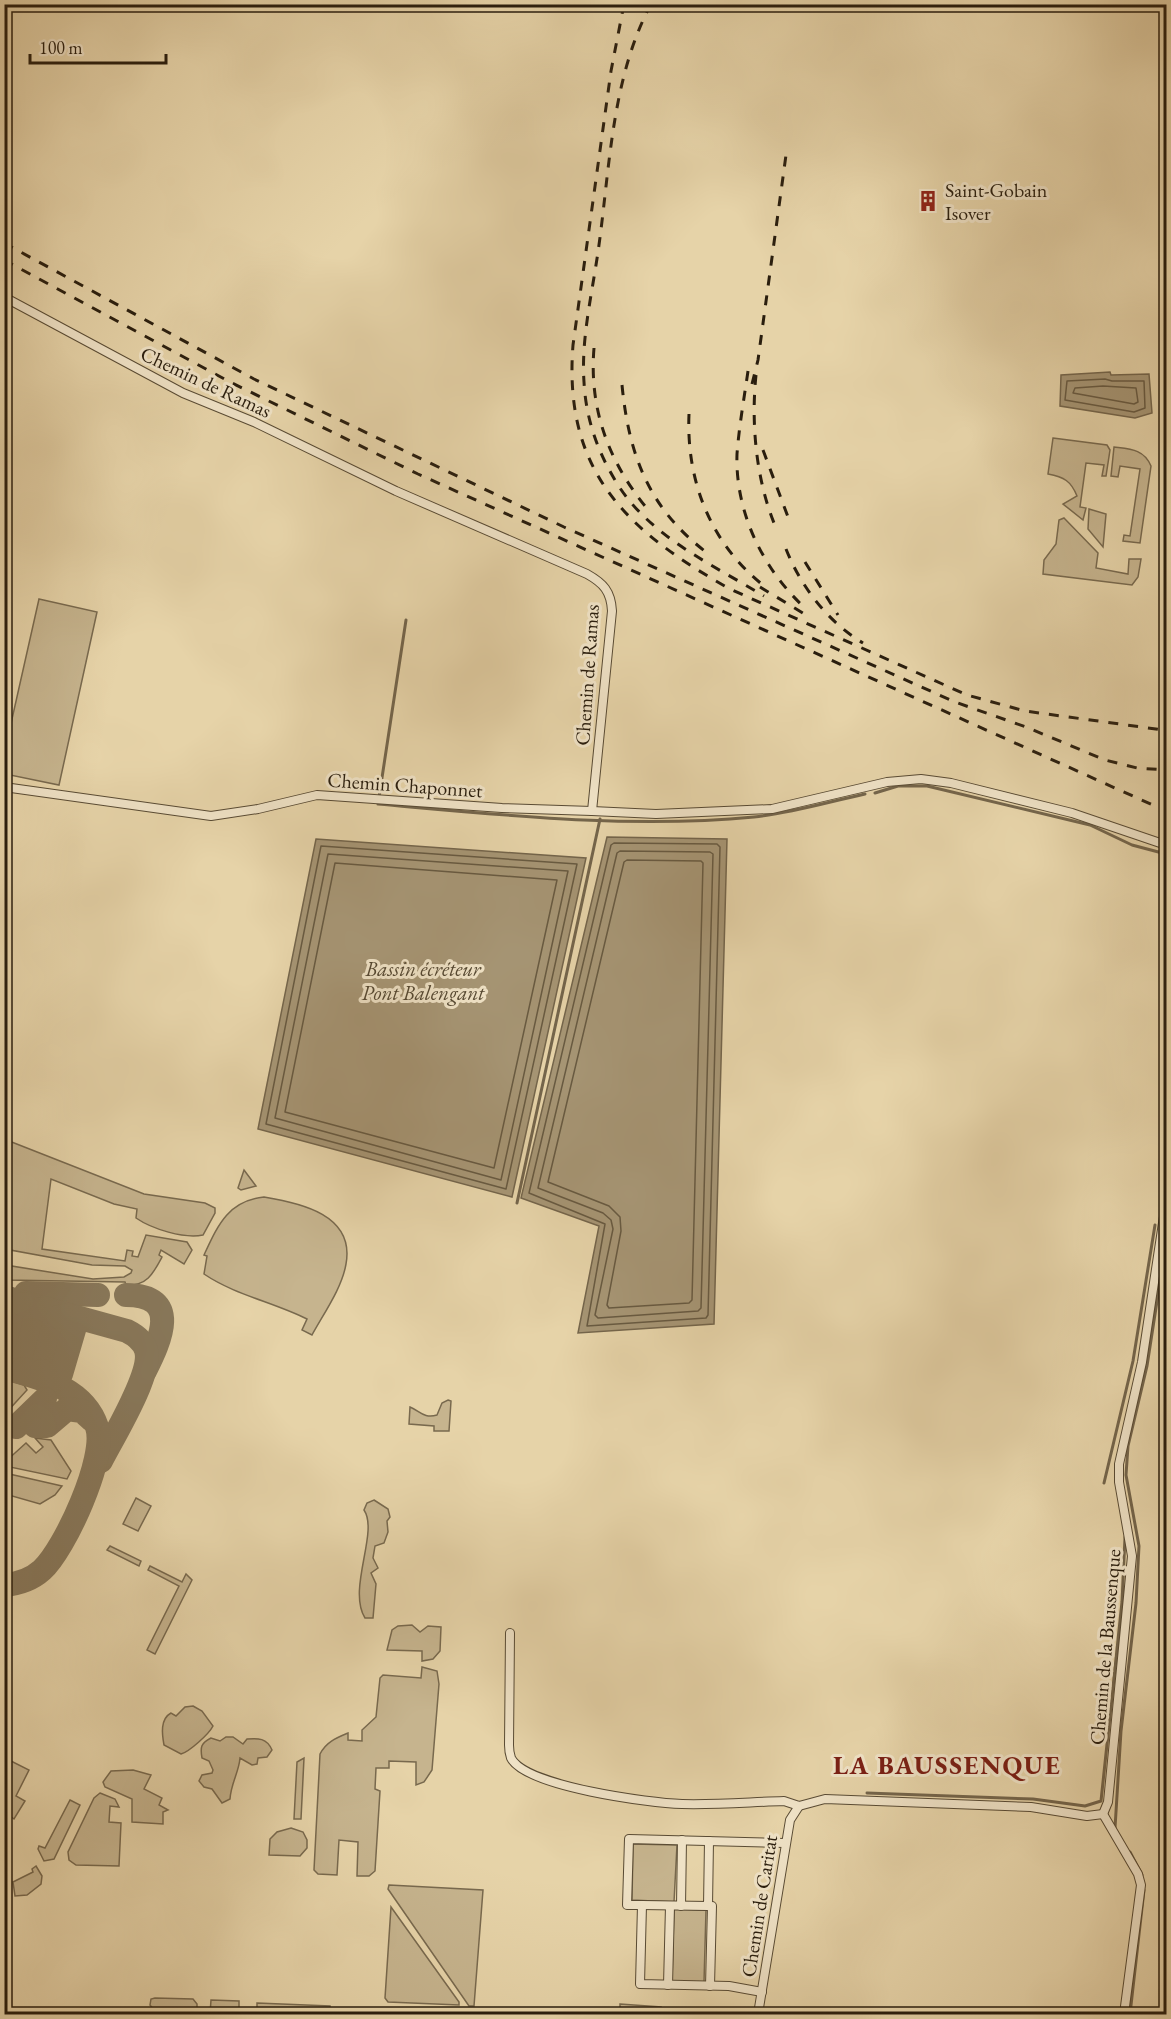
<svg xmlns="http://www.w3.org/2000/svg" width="1171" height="2019" font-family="'EB Garamond',serif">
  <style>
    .green { fill: #c6b48e; stroke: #78694e; stroke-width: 1.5 }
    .water { fill: #a69574; stroke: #74654b; stroke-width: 1.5 }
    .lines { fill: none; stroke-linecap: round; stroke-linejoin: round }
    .shore { stroke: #685a41; stroke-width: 1.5 }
    .stream { stroke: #74654b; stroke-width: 3 }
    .taxiway { stroke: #88785b; stroke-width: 24 }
    .street-casing { stroke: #594b34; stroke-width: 10 }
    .street { stroke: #efe2c6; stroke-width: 8 }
    .rail { stroke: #2a1e0e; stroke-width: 3; stroke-dasharray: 10 10; stroke-linecap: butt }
    .labels { text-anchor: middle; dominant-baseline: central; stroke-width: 6; stroke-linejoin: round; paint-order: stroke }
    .poi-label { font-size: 20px; fill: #2a1e0e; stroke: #efe2c6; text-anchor: start }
    .street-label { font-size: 20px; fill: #2a1e0e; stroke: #efe2c6 }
    .water-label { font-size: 21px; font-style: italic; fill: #554832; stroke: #efe2c6 }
    .district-label { font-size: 26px; font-weight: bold; letter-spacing: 1.5px; fill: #7a1f14; stroke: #efe2c6 }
  </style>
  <rect width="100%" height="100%" fill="#e6d3a8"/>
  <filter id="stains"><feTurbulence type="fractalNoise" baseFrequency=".00333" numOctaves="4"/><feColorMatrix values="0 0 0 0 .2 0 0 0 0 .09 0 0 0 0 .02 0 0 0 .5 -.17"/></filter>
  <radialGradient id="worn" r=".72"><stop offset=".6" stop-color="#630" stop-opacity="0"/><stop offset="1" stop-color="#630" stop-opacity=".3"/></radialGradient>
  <g class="green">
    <path d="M1053 438 1107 445 1110 450 1106 476H1102L1104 465 1086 463 1080 507 1086 508 1083 520 1063 504 1077 496C1071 481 1064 477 1048 474Z"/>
    <path d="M1114 447C1130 449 1144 449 1151 466L1140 543 1123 541 1124 535 1130 536 1140 469 1120 466 1118 477 1111 476Z"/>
    <polygon points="1089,509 1106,514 1103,547 1088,529"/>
    <polygon points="1064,518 1098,553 1096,568 1128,574 1129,559 1141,559 1138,577 1132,585 1043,574 1044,560 1056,544 1059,520"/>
    <polygon points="39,599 97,612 59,785 5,774 5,750"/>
    <path d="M4 1139 144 1194 205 1203 215 1208V1213L203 1235C184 1239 152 1229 136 1218L137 1209 114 1204 51 1179 42 1249 125 1261 127 1250 133 1251 132 1256 138 1257 146 1235 187 1242 192 1250 184 1264 161 1250 159 1255 162 1257C153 1274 147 1286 126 1285L125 1282 5 1280V1265L93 1279 124 1277 131 1273 132 1270 125 1266 92 1265 5 1249Z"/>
    <polygon points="244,1170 256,1186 241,1190 238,1188"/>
    <path d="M264 1197C301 1203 355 1215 346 1264 342 1288 324 1313 312 1335L302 1330 307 1319C273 1302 235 1295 204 1274L207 1256 204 1255C218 1225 228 1201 264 1197Z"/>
    <polygon points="5,1379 24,1385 27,1390 5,1414"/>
    <path d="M448 1400 451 1401 449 1431H434V1426L409 1424 410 1407C420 1411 424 1419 437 1415L442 1403Z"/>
    <polygon points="35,1438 51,1440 71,1471 67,1479 5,1466 5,1462 26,1443 36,1453 43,1447"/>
    <polygon points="5,1473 62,1486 55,1495 40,1504 5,1494"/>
    <polygon points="136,1498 151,1506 138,1531 123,1524"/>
    <path d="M374 1500 388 1509 390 1517 387 1521 388 1532 384 1543 375 1546 373 1558 378 1568 371 1573 376 1584 373 1618H365C347 1589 379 1532 364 1510L367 1503Z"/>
    <polygon points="110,1546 141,1561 139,1566 107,1550"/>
    <polygon points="150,1566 182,1582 186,1574 192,1580 155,1654 147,1650 179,1586 148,1570"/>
    <polygon points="412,1625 420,1632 428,1626 441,1627 440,1651 433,1659 422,1661 422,1651 387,1650 392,1630 398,1626"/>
    <path d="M422 1667 437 1671 439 1684 432 1770 424 1782 416 1785V1762L389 1761V1768H376L375 1789 380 1791 375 1871 369 1876H357L358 1842 339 1840 337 1875 318 1874 314 1870 320 1754C326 1742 336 1738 348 1733V1740L362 1741V1730L376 1717 380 1678 383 1675 421 1678Z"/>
    <path d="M193 1706 202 1711 213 1726C209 1734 189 1752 181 1754L164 1745C162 1734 160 1719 171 1713L176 1716 185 1707Z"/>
    <path d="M226 1737H233L243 1744 247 1739C258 1738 267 1738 272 1750L267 1757 258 1758 257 1764 252 1765 240 1758C239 1772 231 1783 230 1799L222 1803 212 1789 204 1787 199 1781 202 1775 212 1773 213 1770 209 1761 202 1758C200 1747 201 1743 211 1738L220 1741Z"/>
    <polygon points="5,1758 29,1770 16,1796 25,1801 14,1819 5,1812"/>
    <polygon points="304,1758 301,1819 294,1819 297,1762"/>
    <polygon points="133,1770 151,1775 144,1789 162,1798 159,1805 168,1810 163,1812 163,1824 132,1822 132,1799 105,1787 103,1782 111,1771"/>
    <polygon points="100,1793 115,1799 119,1807 110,1806 109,1822 121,1823 119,1866 76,1865 69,1860 68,1852 94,1798"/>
    <polygon points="70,1800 80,1805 54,1859 44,1861 38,1849 39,1846 45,1848"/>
    <polygon points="291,1828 303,1832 307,1840 307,1848 300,1856 269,1855 270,1839 277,1832"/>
    <polygon points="633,1844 677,1845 674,1902 632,1900"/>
    <polygon points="36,1866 42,1876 41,1884 27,1895 15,1896 13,1882 33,1872 32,1869"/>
    <polygon points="389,1885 483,1890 474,2006 469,2006 388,1889"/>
    <polygon points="391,1907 459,2002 459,2005 388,2002 385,1998"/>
    <polygon points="674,1909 706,1910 704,1982 672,1981"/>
    <polygon points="155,1998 193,1999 197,2004 197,2014 157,2014 150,2005 151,1999"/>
    <polygon points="211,2000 239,2001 239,2010 220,2009 219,2014 210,2014"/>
    <polygon points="257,2003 330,2006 330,2014 257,2011"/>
    <polygon points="620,2004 661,2007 660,2014 620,2014"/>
  </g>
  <g class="water">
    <polygon points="1110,372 1111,375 1149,374 1152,413 1135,418 1060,406 1061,375"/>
    <polygon points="607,837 727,839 714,1324 578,1333 599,1226 521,1198"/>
    <polygon points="316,839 586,858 512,1197 258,1129"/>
  </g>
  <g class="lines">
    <g class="shore">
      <polygon points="1105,379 1112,381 1144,381 1145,408 1134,412 1065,400 1067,381"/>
      <polygon points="1103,386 1136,388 1138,402 1134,404 1073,393 1075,388"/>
      <polygon points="614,843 717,844 720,847 708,1315 706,1318 587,1326 605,1224 529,1193 611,845"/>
      <polygon points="321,846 577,864 506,1189 266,1124"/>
      <polygon points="620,851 710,852 713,854 701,1308 698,1311 598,1318 595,1315 613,1229 611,1220 603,1213 538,1188 617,853"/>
      <polygon points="328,854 568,871 501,1180 275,1118"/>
      <polygon points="627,860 701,861 703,863 692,1300 689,1303 609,1308 607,1305 621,1231 620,1217 609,1206 548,1182 624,862"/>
      <polygon points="335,863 557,880 494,1168 285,1112"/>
    </g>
    <g class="stream">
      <path d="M406 620 378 804C502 815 630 829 754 817 792 813 828 802 865 794"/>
      <polyline points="875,793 898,786 927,786 1090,825 1132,845 1166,854"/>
      <polyline points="1161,1198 1166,1143"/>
      <polyline points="517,1203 600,819"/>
      <polyline points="1104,1483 1133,1361 1155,1225"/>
      <polyline points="867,1793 1033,1799 1085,1806 1101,1801 1122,1602 1125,1537"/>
      <polyline points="1115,1828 1121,1731 1136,1603 1139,1546 1126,1475 1128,1446 1147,1366 1166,1243"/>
      <polyline points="1130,1852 1142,1875"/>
      <polyline points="1130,2014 1144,1890"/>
    </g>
    <g class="taxiway">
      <polyline points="26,1293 98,1295"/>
      <path d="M126 1295C182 1295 160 1341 145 1371"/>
      <path d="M4 1297 127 1331C135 1335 143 1341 146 1350 153 1373 112 1439 101 1461"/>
      <polyline points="4,1297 12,1300 16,1306 4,1349"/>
      <path d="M4 1365 14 1370C25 1365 40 1316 33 1306L22 1304"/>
      <path d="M4 1368C40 1378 84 1387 97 1427 107 1457 65 1549 42 1570 32 1579 18 1584 4 1585"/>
      <polyline points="23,1369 26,1373 33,1375 42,1369 56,1318 48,1309 41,1309"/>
      <polyline points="42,1371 49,1380 56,1379 61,1374 76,1323 68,1315 58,1317"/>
      <polyline points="16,1427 45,1399 30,1419 35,1426 47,1426 67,1409 82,1411 92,1420"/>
    </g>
    <defs>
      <g id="street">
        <path d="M4 297 183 393 254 422 396 491 587 574C603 583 611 591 612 611L592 811 656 814 772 809 887 782 921 779 951 783 1072 813 1166 845"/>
        <polyline points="4,787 211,816 258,809 317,795 502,808 592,811"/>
        <path d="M510 1633 509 1745C509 1749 510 1755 511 1758 526 1787 651 1803 682 1804 716 1805 750 1802 784 1801L799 1806 825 1799 1031 1807 1087 1816 1103 1814"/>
        <polyline points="1103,1814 1108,1802 1132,1556 1119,1482 1119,1464 1142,1362 1166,1203"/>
        <polyline points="1103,1814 1138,1874 1141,1885 1124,2014"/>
        <polyline points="642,1905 708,1906 709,1841"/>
        <polyline points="681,1906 682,1840"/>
        <polyline points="708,1906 712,1906 710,1986"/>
        <polyline points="668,1985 670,1906"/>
        <polyline points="762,1992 729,1986 640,1984 642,1905 627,1905 629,1839 785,1843"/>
        <polyline points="758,2014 790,1820 799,1806"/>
      </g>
    </defs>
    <use href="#street" class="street-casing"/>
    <use href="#street" class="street"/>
    <g class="rail">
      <path d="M624 4 611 71 573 345C563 472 627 531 730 589L967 695 1025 711 1163 730"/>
      <path d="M651 4C611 79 610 169 598 252 592 294 581 339 584 382 586 420 598 453 618 485 651 537 713 565 764 596"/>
      <polyline points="4,243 254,379 564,527 955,702 1026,727 1105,760 1137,768 1166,770"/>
      <polyline points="4,260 230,382 418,474 1166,811"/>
      <path d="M594 348C589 408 608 460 645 506"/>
      <path d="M748 371C744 399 739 427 737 454 735 512 763 569 804 607"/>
      <path d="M756 375C751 423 756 478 774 523"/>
      <polyline points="752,384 758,360 786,155"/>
      <path d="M622 385C629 457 650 511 710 555"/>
      <path d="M689 414C686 483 712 547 768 589"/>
      <polyline points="763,450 788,517"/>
      <path d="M786 549C801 587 828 622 863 643"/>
      <polyline points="805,562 838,615"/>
      <polyline points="760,587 811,618"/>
    </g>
  </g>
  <defs>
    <symbol id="building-bare" viewBox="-9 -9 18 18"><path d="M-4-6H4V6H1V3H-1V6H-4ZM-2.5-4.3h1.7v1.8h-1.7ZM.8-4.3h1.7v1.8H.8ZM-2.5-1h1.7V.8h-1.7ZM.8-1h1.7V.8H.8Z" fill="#8f2418" stroke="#efe2c6" stroke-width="2.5" paint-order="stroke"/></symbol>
  </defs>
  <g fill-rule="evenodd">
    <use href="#building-bare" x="913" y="186" width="30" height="30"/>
  </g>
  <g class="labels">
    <g class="poi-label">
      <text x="945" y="190">Saint-Gobain<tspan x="945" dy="23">Isover</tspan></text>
    </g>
    <g class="street-label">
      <text transform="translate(206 382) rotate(25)">Chemin de Ramas</text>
      <text transform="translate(587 675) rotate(-86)">Chemin de Ramas</text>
      <text transform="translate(405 785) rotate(4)">Chemin Chaponnet</text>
      <text transform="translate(1105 1647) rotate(-85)">Chemin de la Baussenque</text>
      <text transform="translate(759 1906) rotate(-81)">Chemin de Caritat</text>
    </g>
    <g class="water-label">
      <text x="423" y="968">Bassin écréteur<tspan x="423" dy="24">Pont Balengant</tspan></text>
    </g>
    <g class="district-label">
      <text x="947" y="1765">LA BAUSSENQUE</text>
    </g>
  </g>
  <rect width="1171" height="2019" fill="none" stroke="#e6d3a8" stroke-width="24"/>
  <rect x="6" y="6" width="1159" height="2007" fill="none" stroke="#2a1e0e" stroke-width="3"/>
  <rect x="12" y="12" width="1147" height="1995" fill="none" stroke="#2a1e0e" stroke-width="1.5"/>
  <path d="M30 54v9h136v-9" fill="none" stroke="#2a1e0e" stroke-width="3"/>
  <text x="39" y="54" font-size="18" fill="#2a1e0e" stroke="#efe2c6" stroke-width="4.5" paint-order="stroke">100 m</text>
  <rect width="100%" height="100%" filter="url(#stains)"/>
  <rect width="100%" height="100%" fill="url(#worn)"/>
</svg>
